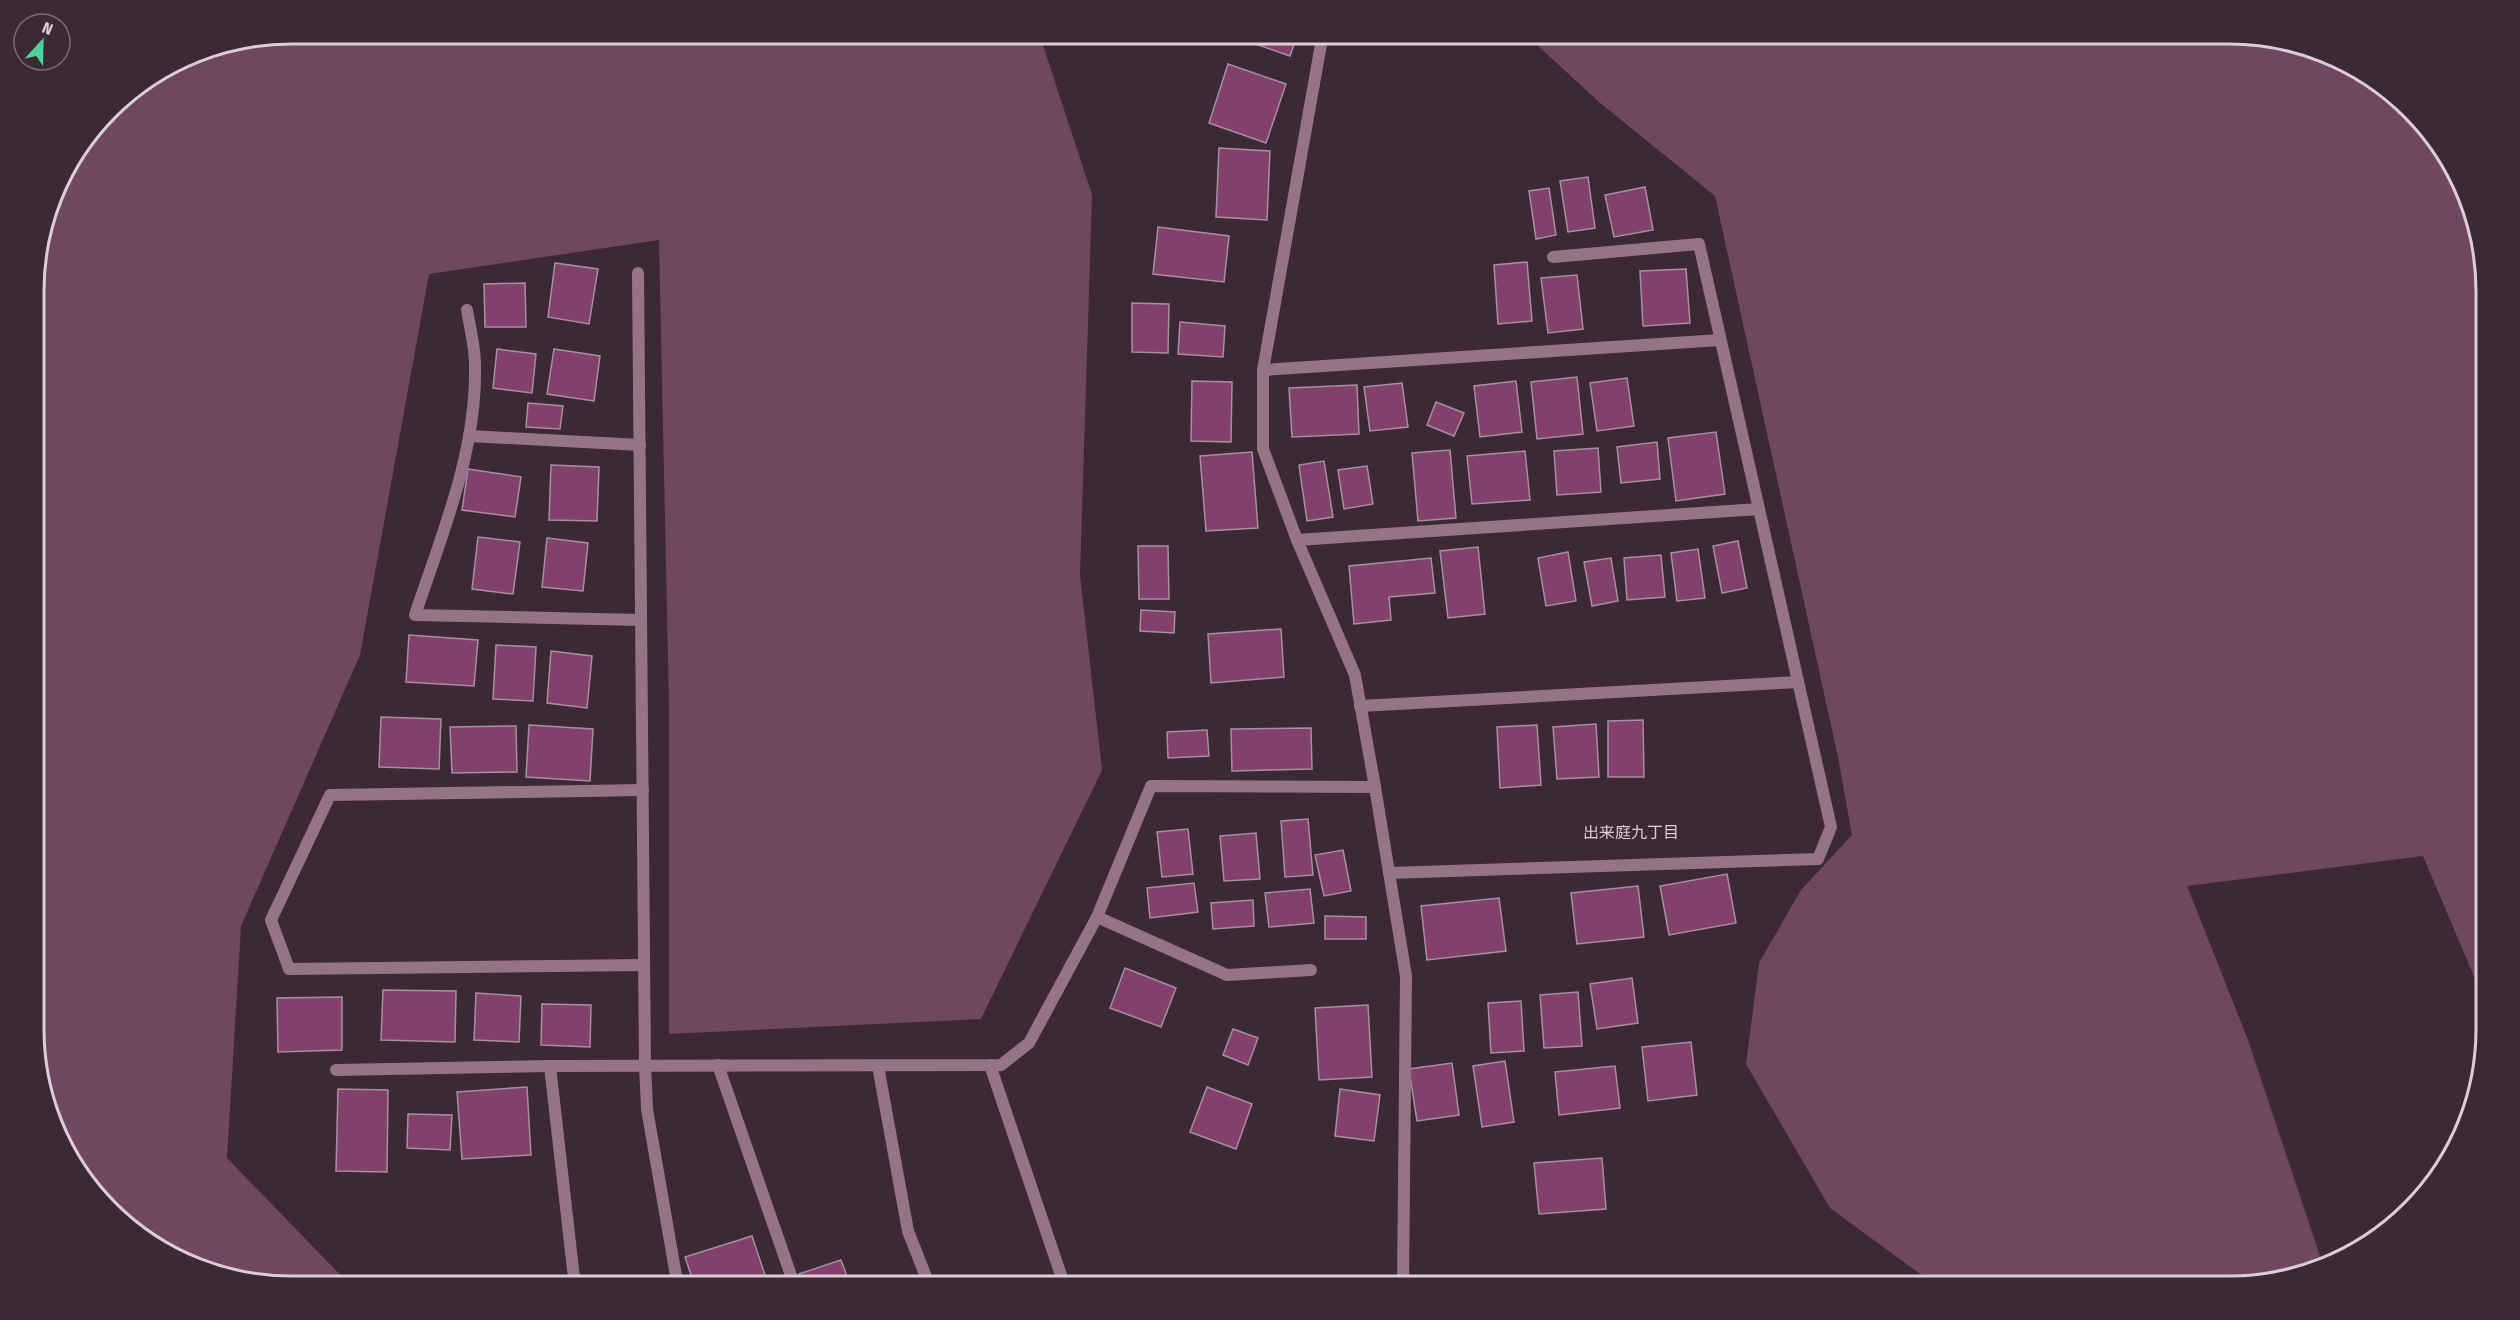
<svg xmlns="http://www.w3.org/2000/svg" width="2520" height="1320" font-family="'Fira Sans Condensed','Noto Sans JP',sans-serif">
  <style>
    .green { fill: #704761 }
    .building { fill: #84406d; stroke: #a7909d; stroke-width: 1.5 }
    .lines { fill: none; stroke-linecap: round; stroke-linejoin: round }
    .minor { stroke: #957488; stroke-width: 12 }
    .labels { text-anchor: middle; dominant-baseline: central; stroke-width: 5; stroke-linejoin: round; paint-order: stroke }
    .neighbourhood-label { font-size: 16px; fill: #dbced6; stroke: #3c2935 }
    .rim { fill: none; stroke: #dbced6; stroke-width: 3 }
  </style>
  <rect width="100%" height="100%" fill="#3c2935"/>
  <g class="green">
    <polygon points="290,33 1039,33 1092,195 1080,575 1102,770 981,1019 669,1034 669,706 659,240 429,274 360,655 241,926 227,1158 352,1287 290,1287 176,1260 86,1186 52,1128 35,1064 34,273 59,177 120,97 192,52"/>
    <polygon points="1537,33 2230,33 2344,60 2400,97 2443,147 2485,257 2487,1007 2423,856 2187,886 2248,1040 2324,1268 2312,1273 2246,1286 1938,1287 1830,1208 1746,1064 1759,963 1801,890 1852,835 1838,757 1715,196 1599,102 1535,43"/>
  </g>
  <g class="building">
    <polygon points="1234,33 1298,33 1290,56 1233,36"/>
    <rect x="1346" y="33" width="32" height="11"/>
    <polygon points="1405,33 1440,33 1440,39 1405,41"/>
    <polygon points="1228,64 1286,84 1266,143 1209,123"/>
    <polygon points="1219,148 1270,151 1267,220 1216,217"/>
    <polygon points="1588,177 1595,228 1568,232 1560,181"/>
    <polygon points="1645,187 1653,230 1614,237 1605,195"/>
    <polygon points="1549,188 1556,235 1536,239 1529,191"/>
    <polygon points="1158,227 1229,236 1224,282 1153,274"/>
    <polygon points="1527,262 1532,321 1498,324 1494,265"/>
    <polygon points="555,263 598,269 589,324 548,317"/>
    <polygon points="1686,269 1690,323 1643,326 1640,271"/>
    <polygon points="1577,275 1583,329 1548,333 1541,278"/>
    <polygon points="525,283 526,327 485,327 484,284"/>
    <polygon points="1132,303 1169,304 1168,353 1132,352"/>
    <polygon points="1180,322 1225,326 1223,357 1178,354"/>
    <polygon points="497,349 536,354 532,393 493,388"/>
    <polygon points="554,349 600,356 594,401 547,394"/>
    <polygon points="1577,377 1583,434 1537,439 1531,382"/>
    <polygon points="1627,378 1634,426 1597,431 1590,383"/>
    <polygon points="1192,381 1232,382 1231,442 1191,441"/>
    <polygon points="1516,381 1522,432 1480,437 1474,386"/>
    <polygon points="1402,383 1408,427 1370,431 1364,387"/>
    <polygon points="1357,385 1359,434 1292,437 1289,388"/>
    <polygon points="1436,402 1464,413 1454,436 1427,425"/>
    <polygon points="528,403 563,406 560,429 526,427"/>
    <polygon points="1716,432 1725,494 1676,501 1668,438"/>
    <polygon points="1657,442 1660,479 1621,483 1617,447"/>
    <polygon points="1598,448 1601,492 1557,495 1554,451"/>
    <polygon points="1450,450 1456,518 1418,521 1412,453"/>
    <polygon points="1525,451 1530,500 1472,504 1467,456"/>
    <polygon points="1252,452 1258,528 1206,531 1200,456"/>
    <polygon points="1324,461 1333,517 1307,521 1299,465"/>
    <polygon points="551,465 599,467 597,521 549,520"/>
    <polygon points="1367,466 1373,504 1344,509 1338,470"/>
    <polygon points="468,469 521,477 515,517 462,510"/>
    <polygon points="478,537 520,542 513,594 472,589"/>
    <polygon points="547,538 588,543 583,591 542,587"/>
    <polygon points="1738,541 1747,588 1722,593 1713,546"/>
    <polygon points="1138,546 1168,546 1169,599 1139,599"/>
    <polygon points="1478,547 1485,614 1448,618 1440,551"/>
    <polygon points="1698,549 1705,598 1677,601 1671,553"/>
    <polygon points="1568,552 1576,601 1546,606 1538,558"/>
    <polygon points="1661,555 1665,597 1627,600 1624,558"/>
    <polygon points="1431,558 1435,593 1389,597 1391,620 1354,624 1349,566"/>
    <polygon points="1611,558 1618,601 1592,606 1584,562"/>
    <polygon points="1141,610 1175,612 1174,633 1140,631"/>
    <polygon points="1281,629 1284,677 1211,683 1208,634"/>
    <polygon points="409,635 478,640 474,686 406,682"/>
    <polygon points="496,645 536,647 533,701 493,699"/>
    <polygon points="551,651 592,656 587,708 547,703"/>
    <polygon points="381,717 441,719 439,769 379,767"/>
    <polygon points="1643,720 1644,777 1608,777 1608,721"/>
    <polygon points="1596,724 1599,777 1557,779 1553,727"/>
    <polygon points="529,725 593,729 590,781 526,777"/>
    <polygon points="1537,725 1541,785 1500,788 1497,727"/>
    <polygon points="516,726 517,772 452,773 450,727"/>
    <polygon points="1311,728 1312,769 1232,771 1231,729"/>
    <polygon points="1207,730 1209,756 1168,758 1167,732"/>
    <polygon points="1308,819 1313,875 1285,877 1281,821"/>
    <polygon points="1188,829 1193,874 1162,877 1157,832"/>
    <polygon points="1256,833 1260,879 1224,881 1220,836"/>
    <polygon points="1343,850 1351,891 1324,896 1315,855"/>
    <polygon points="1727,874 1736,923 1669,935 1660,886"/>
    <polygon points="1194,883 1198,912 1150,918 1147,888"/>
    <polygon points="1638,886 1644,937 1577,944 1571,893"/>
    <polygon points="1310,889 1314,923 1269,927 1265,893"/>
    <polygon points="1499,898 1506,951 1427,960 1421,906"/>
    <polygon points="1253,900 1254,926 1213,929 1211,903"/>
    <polygon points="1325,916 1366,917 1366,939 1325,939"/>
    <polygon points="1125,968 1176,988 1161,1027 1110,1008"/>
    <polygon points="1632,978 1638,1023 1597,1029 1590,984"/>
    <polygon points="383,990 456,991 455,1042 381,1040"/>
    <polygon points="1578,992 1582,1046 1544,1048 1540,995"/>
    <polygon points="476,993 521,996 519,1042 474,1040"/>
    <polygon points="342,997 342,1050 278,1052 277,998"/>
    <polygon points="1521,1001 1524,1051 1491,1053 1488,1003"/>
    <polygon points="542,1004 591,1005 590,1047 541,1045"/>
    <polygon points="1368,1005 1372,1077 1319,1080 1315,1008"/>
    <polygon points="1233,1029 1258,1038 1248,1065 1223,1055"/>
    <polygon points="1691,1042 1697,1095 1648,1101 1642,1047"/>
    <polygon points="1505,1061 1514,1122 1482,1127 1473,1066"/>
    <polygon points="1452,1063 1459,1115 1417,1121 1409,1069"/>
    <polygon points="1615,1066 1620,1108 1559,1115 1555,1072"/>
    <polygon points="527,1087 531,1155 462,1159 457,1092"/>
    <polygon points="1207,1087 1252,1104 1236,1149 1190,1132"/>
    <polygon points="338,1089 388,1090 387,1172 336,1171"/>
    <polygon points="1340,1089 1380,1095 1374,1141 1335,1136"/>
    <polygon points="408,1114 452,1115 450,1150 407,1148"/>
    <polygon points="1602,1158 1606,1209 1539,1214 1534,1163"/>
    <polygon points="752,1236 769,1287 695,1287 685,1257"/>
    <polygon points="841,1260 851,1287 803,1287 799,1274"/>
  </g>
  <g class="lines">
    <g class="minor">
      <polyline points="1323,33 1263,370 1263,449 1297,540 1355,675 1375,787 1406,976 1403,1287"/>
      <polyline points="638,273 645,1066 647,1109 678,1287"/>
      <path d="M467 310C470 328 475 347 475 365 477 452 442 534 415 615L641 620"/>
      <polyline points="1263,370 1720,340"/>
      <polyline points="469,436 640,445"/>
      <polyline points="1297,540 1759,509"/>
      <polyline points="1360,706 1798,682"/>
      <polyline points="643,790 330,795 271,920 289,969 644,965"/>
      <polyline points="1389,873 1818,859 1831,827 1699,244 1553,257"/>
      <polyline points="1097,917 1227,975 1311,970"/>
      <polyline points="718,1065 795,1287"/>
      <polyline points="990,1065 1065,1287"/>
      <polyline points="550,1066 575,1287"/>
      <polyline points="878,1066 908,1231 930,1287"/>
      <polyline points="336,1070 550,1066 1001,1065 1029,1043 1097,917 1151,786 1375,787"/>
    </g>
  </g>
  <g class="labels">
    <g class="neighbourhood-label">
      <text x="1631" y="832">出来庭九丁目</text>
    </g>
  </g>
  <path d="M0 0H2520V1320H0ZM291 44H2229A247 247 0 0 1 2476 291V1029A247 247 0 0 1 2229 1276H291A247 247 0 0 1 44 1029V291A247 247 0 0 1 291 44Z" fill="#3c2935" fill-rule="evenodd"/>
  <path class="rim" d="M291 44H2229A247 247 0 0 1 2476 291V1029A247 247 0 0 1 2229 1276H291A247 247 0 0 1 44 1029V291A247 247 0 0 1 291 44Z"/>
  <g transform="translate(42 42) rotate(22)"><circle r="28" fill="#3c2935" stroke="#7c6b75" stroke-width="1.5"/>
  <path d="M0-4.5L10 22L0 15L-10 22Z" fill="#4dd39a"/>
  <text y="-9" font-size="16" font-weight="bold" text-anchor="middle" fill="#dbced6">N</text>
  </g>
</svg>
